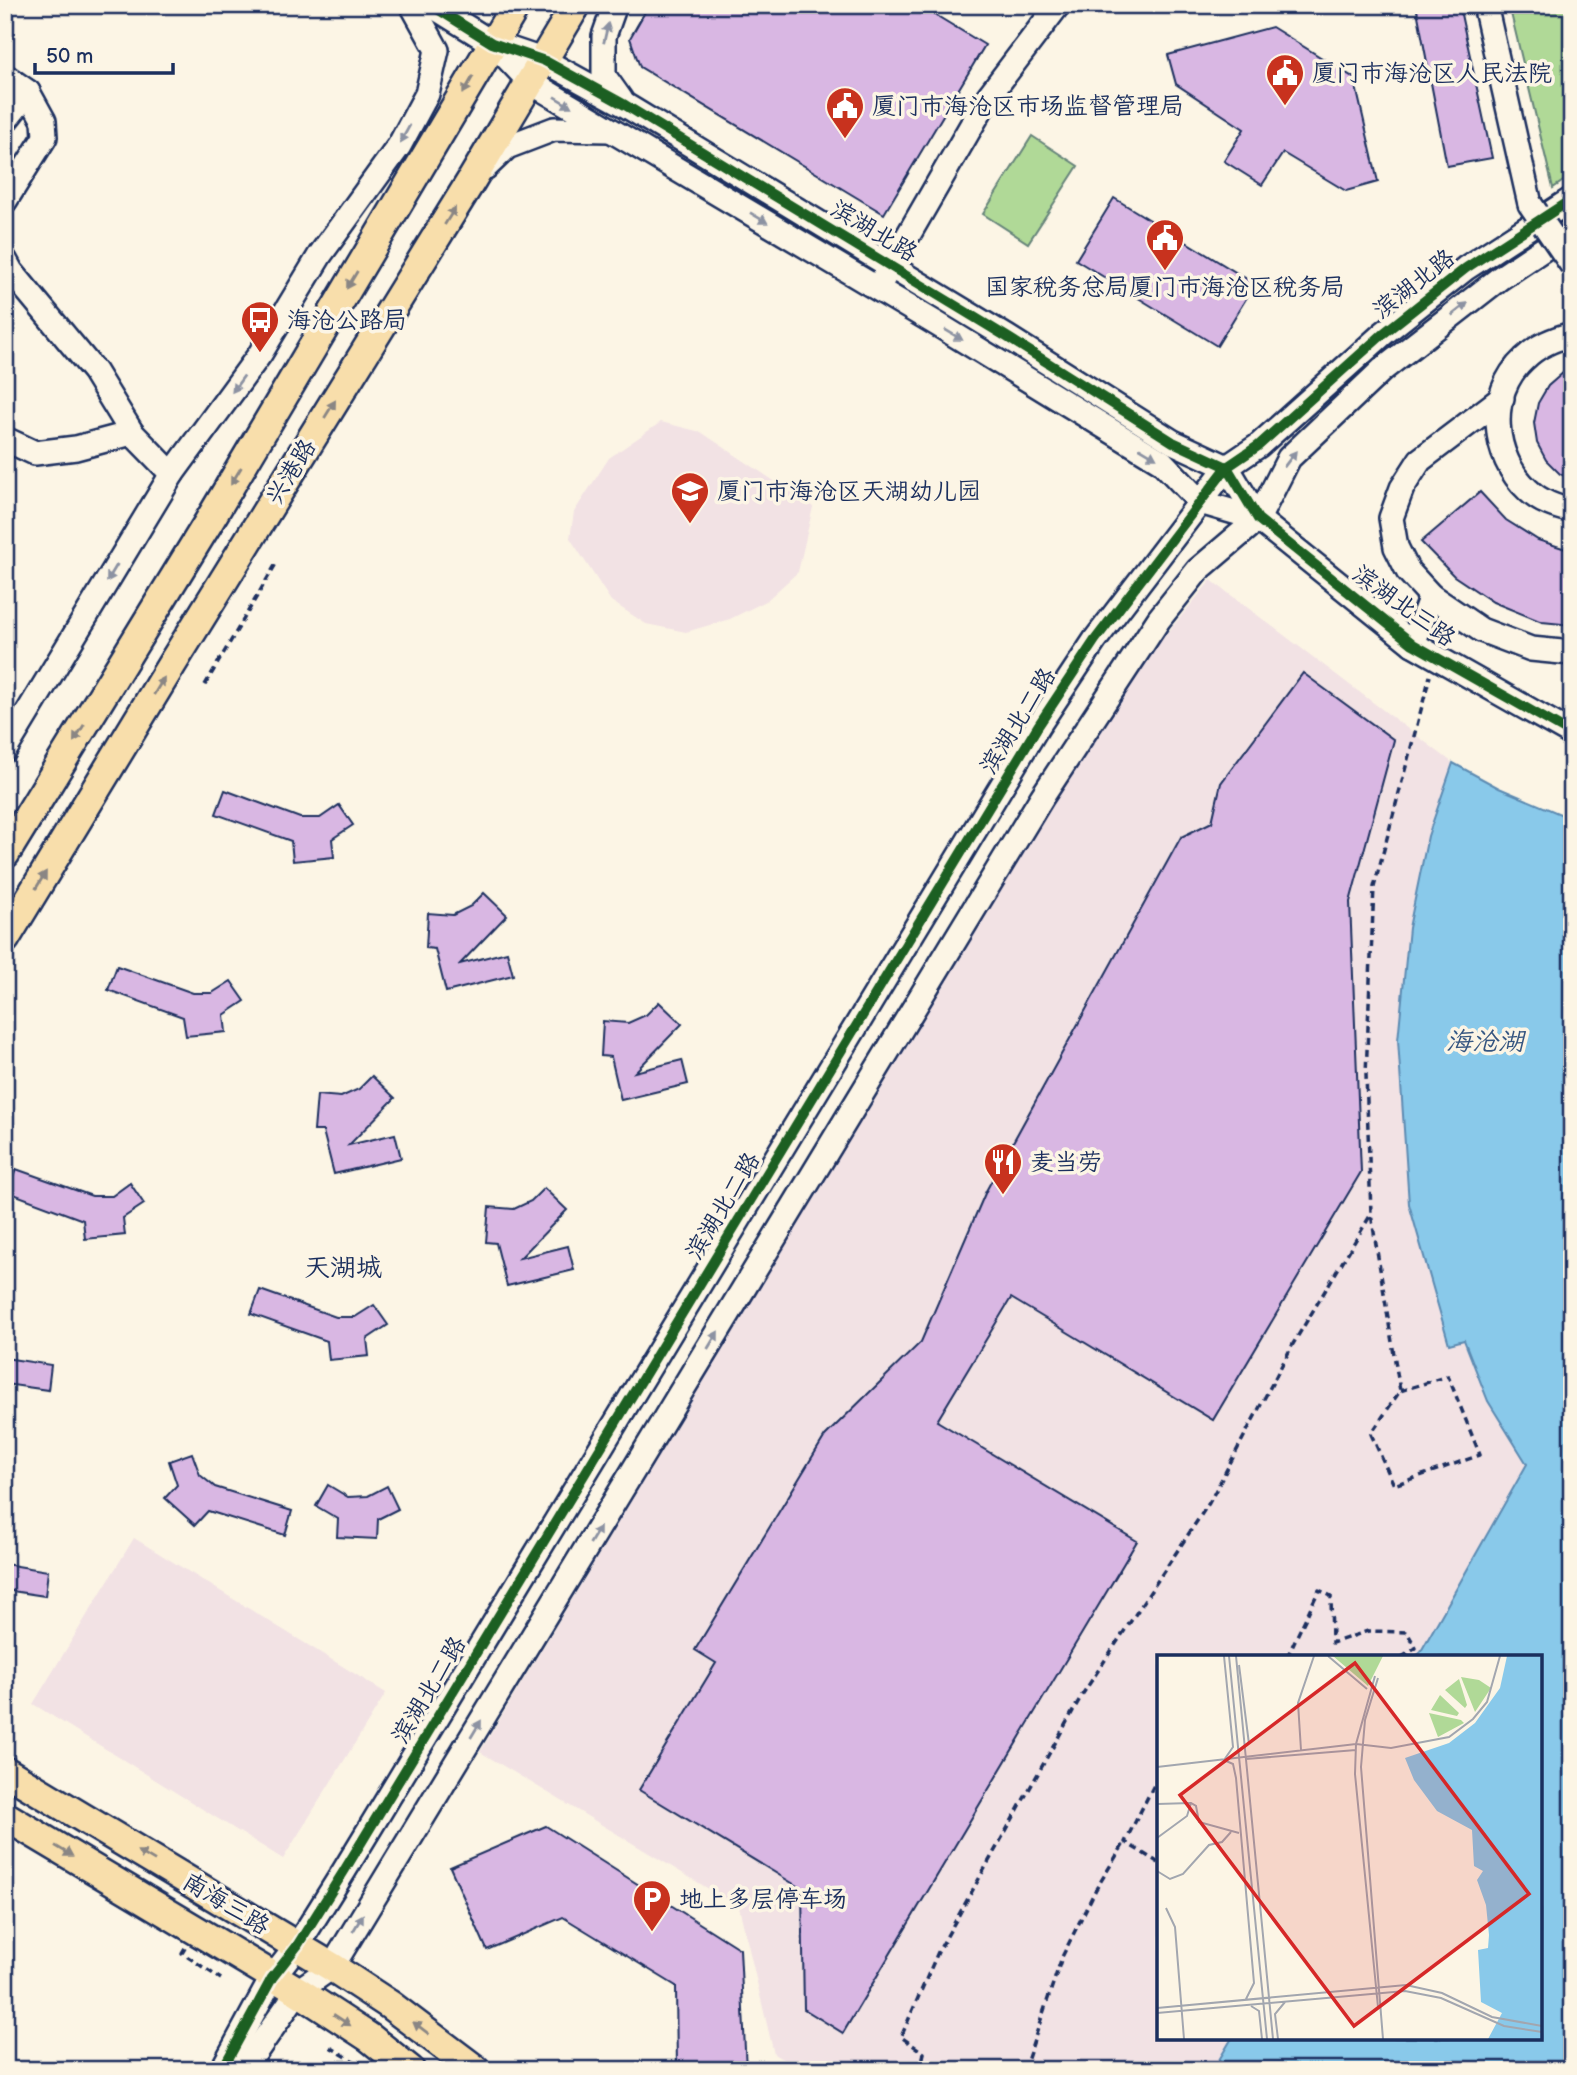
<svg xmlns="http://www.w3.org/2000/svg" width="1577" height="2075" font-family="'Balsamiq Sans','LXGW WenKai TC',sans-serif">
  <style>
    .built { fill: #f2e2e4 }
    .green { fill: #b0d997; stroke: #66847a; stroke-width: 2 }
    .water { fill: #89c9ea; stroke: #5d8bb2; stroke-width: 2 }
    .building { fill: #d9b7e3; stroke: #1b2f5e; stroke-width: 2 }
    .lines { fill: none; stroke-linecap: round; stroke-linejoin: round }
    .minor-casing { stroke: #1b2f5e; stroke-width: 28 }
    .major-casing { stroke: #1b2f5e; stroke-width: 33 }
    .path { stroke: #1b2f5e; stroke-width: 3.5; stroke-dasharray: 7 5; stroke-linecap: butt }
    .minor { stroke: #fcf5e5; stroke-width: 23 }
    .major { stroke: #f8deab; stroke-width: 28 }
    .minor-bridge-casing { stroke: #1b2f5e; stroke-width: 28; stroke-linecap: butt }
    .minor-bridge { stroke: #fcf5e5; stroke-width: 23 }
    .cycleway-casing { stroke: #fcf5e5; stroke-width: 15 }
    .cycleway { stroke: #1b5e20; stroke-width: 10 }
    .oneway { fill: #8c92a2 }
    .oneway2 { fill: #8a8684 }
    .labels { text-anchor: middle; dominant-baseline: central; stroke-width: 7; stroke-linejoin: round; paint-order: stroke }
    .poi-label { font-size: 24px; fill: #1b2f5e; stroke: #fcf5e5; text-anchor: start }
    .street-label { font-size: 24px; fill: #1b2f5e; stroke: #fcf5e5 }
    .water-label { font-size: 26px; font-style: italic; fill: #365681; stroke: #fcf5e5 }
    .neighbourhood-label { font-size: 26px; fill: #1b2f5e; stroke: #fcf5e5 }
    .inset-road { fill: none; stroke: #a2a6af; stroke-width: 2 }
    .view { fill: #d62828; fill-opacity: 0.15; stroke: #d62828; stroke-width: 3.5 }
    .inset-edge { fill: none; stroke: #1b2f5e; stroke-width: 3.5 }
  </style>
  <rect width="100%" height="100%" fill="#fcf5e5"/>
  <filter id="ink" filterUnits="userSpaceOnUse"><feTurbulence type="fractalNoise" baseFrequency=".0143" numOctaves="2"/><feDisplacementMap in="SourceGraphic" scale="14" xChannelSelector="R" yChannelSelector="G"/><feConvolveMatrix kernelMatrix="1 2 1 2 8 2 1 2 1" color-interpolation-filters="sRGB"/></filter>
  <g filter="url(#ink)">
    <g class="built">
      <polygon points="661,422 701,432 813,507 798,572 766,601 730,619 686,632 646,624 611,601 570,538 574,512 609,458"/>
      <polygon points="1211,580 1453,763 1428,836 1409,928 1450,1344 1464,1339 1488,1401 1527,1464 1420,1653 1415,1657 1159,1657 1159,2038 1232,2038 1213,2070 800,2070 774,2054 739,1907 480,1752 1117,694"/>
      <polygon points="134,1538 386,1693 283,1859 33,1704"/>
    </g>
    <g class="green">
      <polygon points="1509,5 1572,5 1572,175 1553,188"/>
      <polygon points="1032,136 1078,166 1028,243 983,214"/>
    </g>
    <polygon class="water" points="1453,763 1499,788 1572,819 1572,2070 1213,2070 1232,2038 1540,2038 1540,1657 1415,1657 1420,1653 1527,1464 1488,1401 1464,1340 1449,1344 1409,1204 1398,1040 1409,928 1428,836"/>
    <g class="building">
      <polygon points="649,5 919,5 985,45 884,214 640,67 630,38"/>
      <polygon points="1416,5 1459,5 1492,158 1447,166"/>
      <polygon points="1272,27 1354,78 1378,182 1346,191 1283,153 1262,185 1224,161 1244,129 1176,84 1168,55"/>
      <polygon points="1114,198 1255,284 1217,346 1076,260"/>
      <polygon points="1572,365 1572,479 1560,474 1546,460 1537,443 1534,423 1538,403 1548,386"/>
      <polygon points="1480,492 1506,520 1538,540 1572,551 1572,625 1542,622 1493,602 1454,576 1421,542"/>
      <polygon points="1303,673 1394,740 1350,902 1361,1172 1213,1420 1011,1298 937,1421 1137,1541 843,2033 804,2009 802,1889 639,1790 716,1663 695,1650 825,1436 921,1342 986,1191 1181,837 1212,822 1221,783"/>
      <polygon points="225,790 300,818 320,818 339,805 353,825 332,839 334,857 293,861 291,841 216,814"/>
      <polygon points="484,893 507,915 460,964 507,952 513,975 446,992 435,949 426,948 428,913 453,915 471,906"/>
      <polygon points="117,966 193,993 212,993 231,981 245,1001 224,1015 226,1032 186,1036 183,1017 108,990"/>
      <polygon points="659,1002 682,1024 635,1072 682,1060 688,1084 621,1100 611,1057 601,1056 603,1021 628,1023 646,1015"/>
      <polygon points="372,1076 395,1098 349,1145 395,1134 401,1158 334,1174 323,1131 314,1131 317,1095 341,1097 359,1089"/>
      <polygon points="16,1169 92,1196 112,1196 130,1183 144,1204 123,1218 125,1235 85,1239 83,1220 8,1192"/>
      <polygon points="544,1188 567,1210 520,1258 568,1246 574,1270 507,1286 496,1243 486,1242 489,1207 514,1209 531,1201"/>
      <polygon points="260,1290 336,1317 355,1317 374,1305 388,1325 367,1339 369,1356 329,1360 327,1341 251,1314"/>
      <polygon points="5,1358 51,1365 48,1390 5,1384"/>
      <polygon points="192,1453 200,1475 215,1487 292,1511 285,1535 208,1511 195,1525 165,1498 177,1485 169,1461"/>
      <polygon points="328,1485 348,1497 368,1496 387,1486 398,1509 378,1519 377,1539 337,1537 338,1519 316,1506"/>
      <polygon points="5,1564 48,1571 45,1596 5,1590"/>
      <polygon points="546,1826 740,1949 746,2070 677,2070 676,1986 563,1917 487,1950 450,1867"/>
    </g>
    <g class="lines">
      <defs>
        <g id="minor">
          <polyline points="431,5 492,43 545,61 625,105 1007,337 1173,442 1227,467 1258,519 1413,644 1572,734"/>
          <polyline points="615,5 604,36 604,76 621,100"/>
          <polyline points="1485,5 1530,204"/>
          <polyline points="495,45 530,82 937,324 1162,462 1200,502 1258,519"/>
          <polyline points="5,76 28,92 44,121 45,137 5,201"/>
          <polyline points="5,121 28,92"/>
          <polyline points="486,167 507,147 554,129 609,130"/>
          <polyline points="5,260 11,271 94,371 132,433 172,474"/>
          <polyline points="883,279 988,97 1058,5"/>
          <path d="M1572 334C1554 339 1538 345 1524 359 1486 394 1492 457 1528 490 1540 502 1556 507 1572 511"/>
          <polyline points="1502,398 1420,460 1402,488 1391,518 1396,547 1408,571 1431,596 1481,630 1531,649 1572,653"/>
          <polyline points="5,439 35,453 76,448 132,433"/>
          <polyline points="1413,644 1431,596"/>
          <polyline points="5,750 172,474 260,354 320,255 399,146 427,94 437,50 412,5"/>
          <polyline points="222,2070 272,1978 297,1946 344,1871 1038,726 1095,640 1227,467 1258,446 1384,333 1466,268 1572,199"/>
          <polyline points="243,2070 298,1991 332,1967 1042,797 1159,619 1198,570 1258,519 1289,458 1382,370 1500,278 1572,230"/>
        </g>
        <g id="major">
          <polyline points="5,854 208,523 516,5"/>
          <polyline points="5,939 172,664 471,181 576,5"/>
          <polyline points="5,1771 332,1967 390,2005 476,2070"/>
          <polyline points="5,1816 298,1991 370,2038 410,2070"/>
        </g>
      </defs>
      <use href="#minor" class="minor-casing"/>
      <use href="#major" class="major-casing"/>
      <g class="path">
        <polyline points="205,685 277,562"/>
        <polyline points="1400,1391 1448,1376 1480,1455 1394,1485 1371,1434 1400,1391 1371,1214 1366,1074 1374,887 1430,676"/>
        <polyline points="1287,1657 1319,1590 1331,1596 1332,1643 1368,1631 1407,1632 1416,1648 1402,1657"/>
        <polyline points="1159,1775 1125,1842 1159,1863"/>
        <polyline points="185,1948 182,1953 221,1979"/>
        <polyline points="330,2047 367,2069 369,2066"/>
        <polyline points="920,2070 924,2053 901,2037 938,1952 1082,1695 1209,1503 1293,1344 1370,1216"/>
        <polyline points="1024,2070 1062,1957 1096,1889 1125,1842"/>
      </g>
      <use href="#minor" class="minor"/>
      <use href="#major" class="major"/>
      <defs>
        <polyline id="minor-bridge" points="1530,204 1572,265"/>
      </defs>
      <use href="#minor-bridge" class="minor-bridge-casing"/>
      <use href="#minor-bridge" class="minor-bridge"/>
      <defs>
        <g id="cycleway">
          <polyline points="431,5 492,43 545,61 625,105 1007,337 1173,442 1227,467 1258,519 1413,644 1572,734"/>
          <polyline points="222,2070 272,1978 297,1946 344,1871 1038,726 1095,640 1227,467 1258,446 1384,333 1466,268 1572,199"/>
        </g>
      </defs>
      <use href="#cycleway" class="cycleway-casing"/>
      <use href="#cycleway" class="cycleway"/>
    </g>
    <defs><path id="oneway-solid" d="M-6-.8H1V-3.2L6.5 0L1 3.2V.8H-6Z" transform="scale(1.75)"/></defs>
    <g class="oneway">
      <use href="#oneway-solid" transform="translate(606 33) rotate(-77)"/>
      <use href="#oneway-solid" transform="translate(563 102) rotate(31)"/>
      <use href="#oneway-solid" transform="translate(405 134) rotate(119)"/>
      <use href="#oneway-solid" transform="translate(759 218) rotate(31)"/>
      <use href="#oneway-solid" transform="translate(1460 309) rotate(-38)"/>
      <use href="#oneway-solid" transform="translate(954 335) rotate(31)"/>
      <use href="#oneway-solid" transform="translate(238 384) rotate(126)"/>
      <use href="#oneway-solid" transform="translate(1148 453) rotate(31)"/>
      <use href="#oneway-solid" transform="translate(1290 459) rotate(-53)"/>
      <use href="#oneway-solid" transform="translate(112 573) rotate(121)"/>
      <use href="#oneway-solid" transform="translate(713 1340) rotate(-59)"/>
      <use href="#oneway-solid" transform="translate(595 1535) rotate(-59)"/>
      <use href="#oneway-solid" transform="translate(476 1729) rotate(-59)"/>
      <use href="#oneway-solid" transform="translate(358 1923) rotate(-59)"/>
    </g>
    <g class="oneway2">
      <use href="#oneway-solid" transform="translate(468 85) rotate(120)"/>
      <use href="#oneway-solid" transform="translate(450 216) rotate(-58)"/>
      <use href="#oneway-solid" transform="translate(352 280) rotate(121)"/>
      <use href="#oneway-solid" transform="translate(330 409) rotate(-58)"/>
      <use href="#oneway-solid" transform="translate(236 476) rotate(121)"/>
      <use href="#oneway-solid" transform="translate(159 686) rotate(-59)"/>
      <use href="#oneway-solid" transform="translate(79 733) rotate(122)"/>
      <use href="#oneway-solid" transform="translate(41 880) rotate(-59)"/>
      <use href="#oneway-solid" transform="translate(64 1851) rotate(31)"/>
      <use href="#oneway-solid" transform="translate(146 1856) rotate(-149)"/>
      <use href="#oneway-solid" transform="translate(342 2020) rotate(33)"/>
      <use href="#oneway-solid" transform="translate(421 2028) rotate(-143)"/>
    </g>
  </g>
  <defs>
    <symbol id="civic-pin" viewBox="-11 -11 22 30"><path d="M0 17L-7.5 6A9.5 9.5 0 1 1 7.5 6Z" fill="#c8321e" stroke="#fcf5e5"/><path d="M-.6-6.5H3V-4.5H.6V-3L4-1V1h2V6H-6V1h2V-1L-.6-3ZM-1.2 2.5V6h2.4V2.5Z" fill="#fff"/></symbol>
    <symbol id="bus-pin" viewBox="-11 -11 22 30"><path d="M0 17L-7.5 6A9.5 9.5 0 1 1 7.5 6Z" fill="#c8321e" stroke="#fcf5e5"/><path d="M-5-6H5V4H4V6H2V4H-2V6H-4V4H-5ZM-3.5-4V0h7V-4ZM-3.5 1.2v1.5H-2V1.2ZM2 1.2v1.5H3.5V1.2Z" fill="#fff"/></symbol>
    <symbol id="school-pin" viewBox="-11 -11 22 30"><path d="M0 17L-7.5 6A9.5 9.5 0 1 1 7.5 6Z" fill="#c8321e" stroke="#fcf5e5"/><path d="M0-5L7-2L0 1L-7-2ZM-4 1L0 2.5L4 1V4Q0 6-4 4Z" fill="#fff"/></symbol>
    <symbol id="restaurant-pin" viewBox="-11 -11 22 30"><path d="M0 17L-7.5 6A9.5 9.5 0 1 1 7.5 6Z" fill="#c8321e" stroke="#fcf5e5"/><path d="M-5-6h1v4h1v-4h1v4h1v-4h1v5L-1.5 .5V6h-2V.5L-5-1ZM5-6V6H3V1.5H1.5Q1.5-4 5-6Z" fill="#fff"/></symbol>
    <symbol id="parking-pin" viewBox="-11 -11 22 30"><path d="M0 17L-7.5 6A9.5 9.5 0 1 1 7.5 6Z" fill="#c8321e" stroke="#fcf5e5"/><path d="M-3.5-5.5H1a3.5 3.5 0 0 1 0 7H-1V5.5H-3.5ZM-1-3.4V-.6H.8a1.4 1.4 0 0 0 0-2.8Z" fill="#fff"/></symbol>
  </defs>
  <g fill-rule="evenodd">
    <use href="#civic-pin" x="1263" y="51" width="44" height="60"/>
    <use href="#civic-pin" x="823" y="84" width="44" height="60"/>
    <use href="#civic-pin" x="1143" y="216" width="44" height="60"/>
    <use href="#bus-pin" x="238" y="298" width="44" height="60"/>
    <use href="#school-pin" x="668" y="469" width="44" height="60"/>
    <use href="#restaurant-pin" x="981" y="1140" width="44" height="60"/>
    <use href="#parking-pin" x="630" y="1877" width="44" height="60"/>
  </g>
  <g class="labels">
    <g class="poi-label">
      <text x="1312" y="73">厦门市海沧区人民法院</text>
      <text x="872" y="106">厦门市海沧区市场监督管理局</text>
      <text x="1165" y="287" text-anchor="middle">国家税务总局厦门市海沧区税务局</text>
      <text x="287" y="320">海沧公路局</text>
      <text x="717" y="491">厦门市海沧区天湖幼儿园</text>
      <text x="1030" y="1162">麦当劳</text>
      <text x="679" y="1899">地上多层停车场</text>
    </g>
    <g class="street-label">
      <text transform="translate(874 231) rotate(31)">滨湖北路</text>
      <text transform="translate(1414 284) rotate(-38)">滨湖北路</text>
      <text transform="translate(291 472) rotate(-58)">兴港路</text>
      <text transform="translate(1404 606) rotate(36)">滨湖北三路</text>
      <text transform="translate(1018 721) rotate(-58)">滨湖北二路</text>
      <text transform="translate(723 1206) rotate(-59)">滨湖北二路</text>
      <text transform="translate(429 1690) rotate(-59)">滨湖北二路</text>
      <text transform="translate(226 1904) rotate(31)">南海三路</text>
    </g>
    <g class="water-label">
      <text x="1485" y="1042">海沧湖</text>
    </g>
    <g class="neighbourhood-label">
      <text x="343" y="1268">天湖城</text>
    </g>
  </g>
  <g transform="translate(1157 1655)">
    <rect width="385" height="385" fill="#fcf5e5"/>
    <path d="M176 1H226L211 31ZM304 22 322 25 334 33 318 57ZM302 24 310 50 308 53 288 35ZM283 40 302 58 300 61 274 55ZM272 58 304 65 307 68 281 82Z" fill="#b0d997"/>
    <path d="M350 1H385V384H331L345 358 324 347 321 295 331 293 332 280 329 250 320 225 326 216 317 211 315 175 280 156 257 125 248 103 292 88 318 68 343 33Z" fill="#89c9ea"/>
    <path class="inset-road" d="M67 1 76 92 67 105 76 109 79 123 97 328 89 344M72 1 110 384M79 1 116 384M171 1 210 34M82 10 92 89M218 21 199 89 198 119 221 352M221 23 208 65 204 112 226 384M144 95 141 48 157 1M89 104 199 95M0 112 199 89 234 93 292 82 316 64 330 47 343 1M0 149 34 148 39 151 42 167 82 178M0 183 30 161 34 148M0 216 13 224 26 219 52 190 65 187 74 177M9 253 18 272 27 384M94 351 102 356 105 384M0 353 249 330 285 338 335 362 385 371M0 358 248 336 284 343 347 371 385 377M121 384 118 359 128 347"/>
    <path class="view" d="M198 8 372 239 197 371 23 140Z"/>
    <rect width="385" height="385" class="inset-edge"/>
  </g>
  <rect width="1577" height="2075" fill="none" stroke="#fcf5e5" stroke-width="28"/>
  <rect x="14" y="14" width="1549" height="2047" fill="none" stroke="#1b2f5e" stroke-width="2.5" filter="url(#ink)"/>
  <path d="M35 63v10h138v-10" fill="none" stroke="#1b2f5e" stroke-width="3.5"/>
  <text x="46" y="63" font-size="21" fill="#1b2f5e" stroke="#fcf5e5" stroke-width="5" paint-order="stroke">50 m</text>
</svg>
